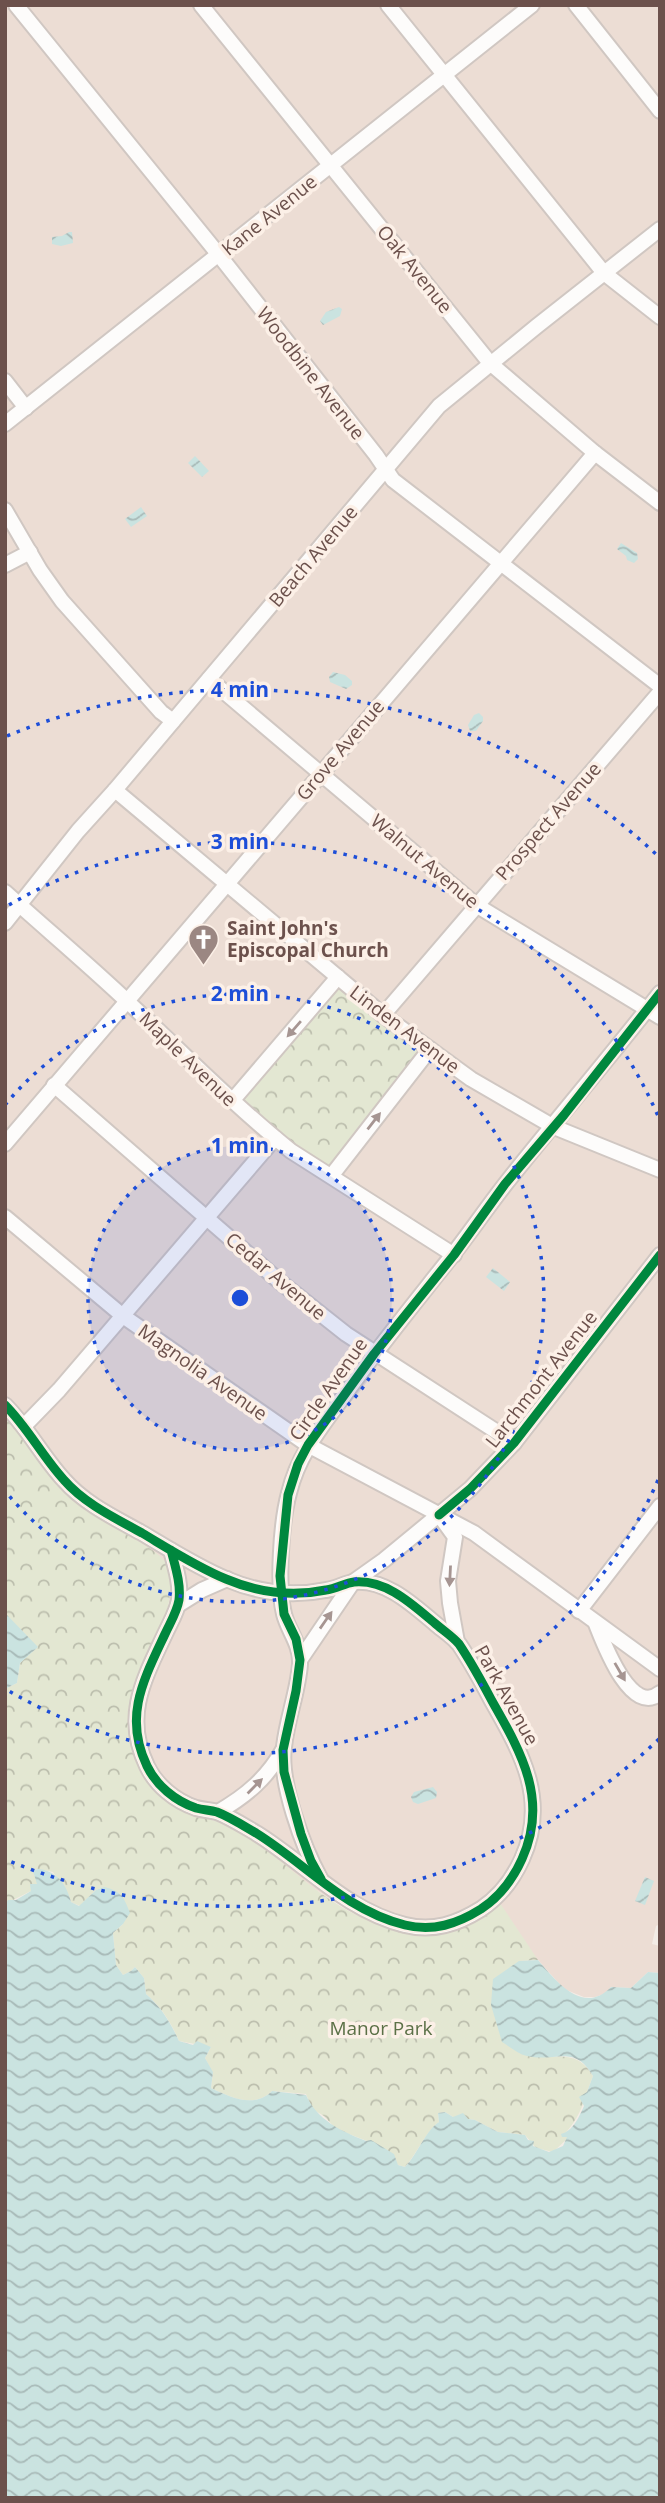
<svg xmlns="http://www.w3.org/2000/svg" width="665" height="2503" font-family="'Open Sans',sans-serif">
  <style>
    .residential { fill: #ecddd4 }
    .forest { fill: url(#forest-crowns) }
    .water { fill: url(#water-waves) }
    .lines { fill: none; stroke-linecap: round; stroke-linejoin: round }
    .minor-casing { stroke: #d0c7c2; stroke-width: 18 }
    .minor { stroke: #fdfcfb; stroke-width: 14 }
    .cycleway-casing { stroke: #fcf0e7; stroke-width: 13 }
    .cycleway { stroke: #00873e; stroke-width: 9 }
    .oneway { fill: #a69592 }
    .ring { fill: none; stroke: #1d4ed8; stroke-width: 3.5; stroke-dasharray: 3.5 7 }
    .labels { text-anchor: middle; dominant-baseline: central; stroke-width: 7; stroke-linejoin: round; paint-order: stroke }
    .street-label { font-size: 19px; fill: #6c514c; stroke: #fcf0e7 }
    .poi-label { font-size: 19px; font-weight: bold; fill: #6c514c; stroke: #fcf0e7; text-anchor: start }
    .park-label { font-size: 19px; fill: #5b7046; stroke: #fcf0e7 }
    .centre { fill: #1d4ed8; stroke: #fcf0e7; stroke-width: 3.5 }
    .ring-label { font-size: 21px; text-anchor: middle; font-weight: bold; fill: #1d4ed8; stroke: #fcf0e7; stroke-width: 7; stroke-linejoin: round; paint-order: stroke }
  </style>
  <defs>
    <pattern id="forest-crowns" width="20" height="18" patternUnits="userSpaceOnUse" patternTransform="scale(1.75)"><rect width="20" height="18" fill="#e3e7d2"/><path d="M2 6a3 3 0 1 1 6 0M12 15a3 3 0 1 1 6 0" fill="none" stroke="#bcbead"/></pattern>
    <pattern id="water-waves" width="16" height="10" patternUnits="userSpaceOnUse" patternTransform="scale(1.75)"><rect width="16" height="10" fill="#cae3e0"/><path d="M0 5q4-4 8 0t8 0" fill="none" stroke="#a8bab8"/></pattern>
  </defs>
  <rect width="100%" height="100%" fill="#f3ece6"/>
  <polygon class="residential" points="5,5 660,5 660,1924 656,1926 652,1944 660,1946 660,1973 648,1972 631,1988 611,1987 604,1994 595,1997 584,1997 564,1989 538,1960 485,1916 469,1926 452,1931 425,1932 395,1930 366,1921 313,1888 242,1831 184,1809 150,1783 136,1685 168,1610 171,1584 141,1543 83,1507 58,1486 5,1413"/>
  <g class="forest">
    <polygon points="339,982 424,1050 331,1171 290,1145 238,1100"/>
    <path d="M5 1413C25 1436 38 1464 59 1487 72 1500 86 1510 102 1520 118 1531 165 1551 170 1570 178 1598 141 1703 132 1736 141 1750 175 1803 185 1809 203 1821 227 1821 245 1833 303 1875 341 1925 418 1932 453 1935 473 1926 500 1903L538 1960 519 1961 548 2057C569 2055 582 2057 593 2076 582 2104 583 2114 562 2137H567V2139L553 2152 536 2148 525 2135 498 2132 475 2120 453 2117 445 2112 438 2113 439 2122C427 2130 416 2155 405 2167L398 2165 367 2141 336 2129 324 2116 312 2109 306 2094 272 2091C254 2109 230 2097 211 2088L213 2073 205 2058 211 2047 179 2041C171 2022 161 2007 146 1994L144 1978 135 1967 131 1971 123 1975 116 1965 113 1933 123 1924 104 1887 96 1890 80 1906 71 1902 69 1896 53 1872 38 1869 33 1871 38 1884 31 1891 5 1904V1693L7 1688 17 1683 20 1663 37 1647 5 1614Z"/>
  </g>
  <g class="water">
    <polygon points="69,232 72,232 73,243 61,246 52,244 52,237 62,236"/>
    <polygon points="339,307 342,309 340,316 323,325 320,321 326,312"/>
    <polygon points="195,456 209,471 202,477 188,463"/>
    <polygon points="141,507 147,516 131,527 125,519"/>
    <polygon points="621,543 637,553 638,559 634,563 627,560 626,556 617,549"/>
    <polygon points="333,672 345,675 352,681 352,685 346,689 330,682 329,677"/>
    <polygon points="479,713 483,717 483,721 476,731 470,731 468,725 474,715"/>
    <polygon points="493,1268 510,1282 504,1291 486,1277"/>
    <polygon points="6,1614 38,1647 20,1663 17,1683 7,1688 5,1693"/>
    <polygon points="433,1787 437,1792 436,1798 418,1804 413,1802 411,1797 414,1792"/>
    <path d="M38 1869C56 1870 67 1885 71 1902L79 1906 96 1890 104 1887C121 1891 124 1897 130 1913L123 1924 113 1933 116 1965 123 1975 131 1971 135 1967 144 1978 146 1994C161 2007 171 2023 179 2041L193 2045 197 2041 211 2047 205 2058 213 2072 211 2088C230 2097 254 2109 272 2091L306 2095C317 2120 341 2131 366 2141L371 2140 394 2154 398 2165 405 2167C417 2155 426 2130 439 2122L438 2113 445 2112 453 2117 463 2113 468 2119 475 2120 498 2132 525 2135 528 2140 534 2141 533 2146 549 2152 563 2146 567 2137H562L561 2134C573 2131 579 2117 584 2106L579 2097 587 2092 593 2076C574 2043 555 2063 527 2056 518 2054 510 2047 502 2042L491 2005 493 1979 519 1961 538 1960C556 1981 583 2016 611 1987L631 1988 648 1972 660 1973V2498H5V1904L8 1900H16L31 1891 30 1884H37L33 1871Z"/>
    <polygon points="645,1877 654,1881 645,1905 635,1901"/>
  </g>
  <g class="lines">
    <defs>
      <g id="minor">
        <polyline points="16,5 219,255 376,455 393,480 660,686"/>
        <polyline points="201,5 490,363 595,453 660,503"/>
        <polyline points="388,5 604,273 660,317"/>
        <polyline points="576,5 660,111"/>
        <polyline points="5,381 26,408"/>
        <polyline points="5,424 532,5"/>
        <polyline points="5,510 40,570 62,601 161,712 173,721"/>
        <polyline points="5,565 30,552"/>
        <polyline points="209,679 476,905 660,1017"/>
        <polyline points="115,790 383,1015 471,1079 554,1127 660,1170"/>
        <path d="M5 892C46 929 89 965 129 1003 183 1053 234 1105 291 1151L454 1255"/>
        <polyline points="5,923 78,831 115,790 439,406 537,326 660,229"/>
        <polyline points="383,1015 660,692"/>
        <polyline points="54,1085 279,1281 346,1334 514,1443"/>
        <polyline points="232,1101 338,977"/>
        <polyline points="5,1144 595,453"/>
        <polyline points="332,1175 430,1049"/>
        <polyline points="5,1217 123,1316 308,1445 474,1533 660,1669"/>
        <path d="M5 1405C28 1428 42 1456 64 1480 85 1504 115 1518 142 1533 169 1549 197 1567 226 1579 259 1593 292 1597 326 1590 336 1589 345 1583 354 1582 387 1579 414 1606 437 1625 444 1631 453 1637 459 1644 471 1662 482 1682 492 1701 521 1752 549 1800 522 1859 513 1879 499 1897 481 1909 457 1924 433 1932 405 1925 345 1910 306 1864 256 1833 244 1826 230 1817 217 1812 210 1810 203 1810 196 1808 175 1801 156 1785 147 1766 123 1716 144 1679 165 1634 170 1623 177 1612 179 1600 181 1583 175 1566 171 1550"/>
        <polyline points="25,1425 59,1390 275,1138"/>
        <polyline points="442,1519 455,1537 448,1581 450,1603 457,1642"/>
        <polyline points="178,1605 202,1590 227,1579"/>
        <polyline points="579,1611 660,1506"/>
        <path d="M596 1624C604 1644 631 1717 660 1693"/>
        <polyline points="300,1660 353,1582 384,1560 470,1489 514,1443 660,1255"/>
        <path d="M218 1812C246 1796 267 1778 283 1750"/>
        <path d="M320 1878C303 1847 279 1782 284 1747 287 1718 298 1692 300 1664 301 1644 288 1631 284 1614 277 1585 281 1522 289 1493 298 1455 321 1427 343 1397 375 1352 409 1310 443 1267 465 1240 485 1210 507 1182 557 1119 610 1057 660 993"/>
      </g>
    </defs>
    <use href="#minor" class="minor-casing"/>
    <use href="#minor" class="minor"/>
    <defs>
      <g id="cycleway">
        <path d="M5 1405C28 1428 42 1456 64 1480 85 1504 115 1518 142 1533 169 1549 197 1567 226 1579 259 1593 292 1597 326 1590 336 1589 345 1583 354 1582 387 1579 414 1606 437 1625 444 1631 453 1637 459 1644 471 1662 482 1682 492 1701 521 1752 549 1800 522 1859 513 1879 499 1897 481 1909 457 1924 433 1932 405 1925 345 1910 306 1864 256 1833 244 1826 230 1817 217 1812 210 1810 203 1810 196 1808 175 1801 156 1785 147 1766 123 1716 144 1679 165 1634 170 1623 177 1612 179 1600 181 1583 175 1566 171 1550"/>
        <polyline points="439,1515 470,1489 514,1443 660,1255"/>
        <polyline points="321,1879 311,1861 301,1834 284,1772 283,1750 296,1691 300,1660 296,1639 284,1614 280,1576 288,1495 298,1464 308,1445 374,1354 454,1255 505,1184 564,1115 660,993"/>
      </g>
    </defs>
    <use href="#cycleway" class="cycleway-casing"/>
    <use href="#cycleway" class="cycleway"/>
  </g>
  <defs><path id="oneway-solid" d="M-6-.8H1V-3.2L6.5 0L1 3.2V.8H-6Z" transform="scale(1.75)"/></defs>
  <g class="oneway">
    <use href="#oneway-solid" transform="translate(294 1029) rotate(131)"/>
    <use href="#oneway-solid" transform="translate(374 1121) rotate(-52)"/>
    <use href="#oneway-solid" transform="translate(450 1576) rotate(93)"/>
    <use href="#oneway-solid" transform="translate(326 1620) rotate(-55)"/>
    <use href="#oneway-solid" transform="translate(620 1672) rotate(60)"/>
    <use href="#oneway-solid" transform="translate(255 1786) rotate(-45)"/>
  </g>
  <circle cx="240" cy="1298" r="152" fill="#1d4ed8" fill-opacity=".12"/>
  <g class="ring">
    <circle cx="240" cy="1298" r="152"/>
    <path d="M5 1105A304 304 0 1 1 5 1491"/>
    <path d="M658 1480A456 456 0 0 1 9 1691M9 905A456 456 0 0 1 658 1116"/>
    <path d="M659 1739A608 608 0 0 1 7 1860M7 736A608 608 0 0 1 659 857"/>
  </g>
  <defs>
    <symbol id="church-pin" viewBox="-11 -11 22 30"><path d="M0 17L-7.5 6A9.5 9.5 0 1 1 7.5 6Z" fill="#9b8782" stroke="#fcf0e7"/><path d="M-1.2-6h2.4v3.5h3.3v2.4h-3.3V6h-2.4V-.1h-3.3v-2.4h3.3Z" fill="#fff"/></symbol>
  </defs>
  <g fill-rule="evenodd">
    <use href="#church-pin" x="186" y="922" width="35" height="47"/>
  </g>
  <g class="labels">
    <g class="street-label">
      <text transform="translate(269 215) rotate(-39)">Kane Avenue</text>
      <text transform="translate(415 269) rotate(51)">Oak Avenue</text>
      <text transform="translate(311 373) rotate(52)">Woodbine Avenue</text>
      <text transform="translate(313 556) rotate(-50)">Beach Avenue</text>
      <text transform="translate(340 750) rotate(-50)">Grove Avenue</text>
      <text transform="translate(548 821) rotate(-49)">Prospect Avenue</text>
      <text transform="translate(425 861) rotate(40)">Walnut Avenue</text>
      <text transform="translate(405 1029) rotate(37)">Linden Avenue</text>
      <text transform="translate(188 1059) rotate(44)">Maple Avenue</text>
      <text transform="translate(276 1276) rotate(40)">Cedar Avenue</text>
      <text transform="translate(203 1372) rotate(35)">Magnolia Avenue</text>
      <text transform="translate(541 1379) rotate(-52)">Larchmont Avenue</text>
      <text transform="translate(328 1389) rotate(-55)">Circle Avenue</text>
      <text transform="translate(507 1695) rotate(61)">Park Avenue</text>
    </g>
    <g class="poi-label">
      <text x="227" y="928">Saint John's<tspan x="227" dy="22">Episcopal Church</tspan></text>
    </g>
    <g class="park-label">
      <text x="381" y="2028">Manor Park</text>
    </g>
  </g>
  <circle cx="240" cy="1298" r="10" class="centre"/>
  <g class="ring-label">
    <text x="240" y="697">4 min</text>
    <text x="240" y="849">3 min</text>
    <text x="240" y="1001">2 min</text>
    <text x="240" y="1153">1 min</text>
  </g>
  <rect width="665" height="2503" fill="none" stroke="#6c514c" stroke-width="14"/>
</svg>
